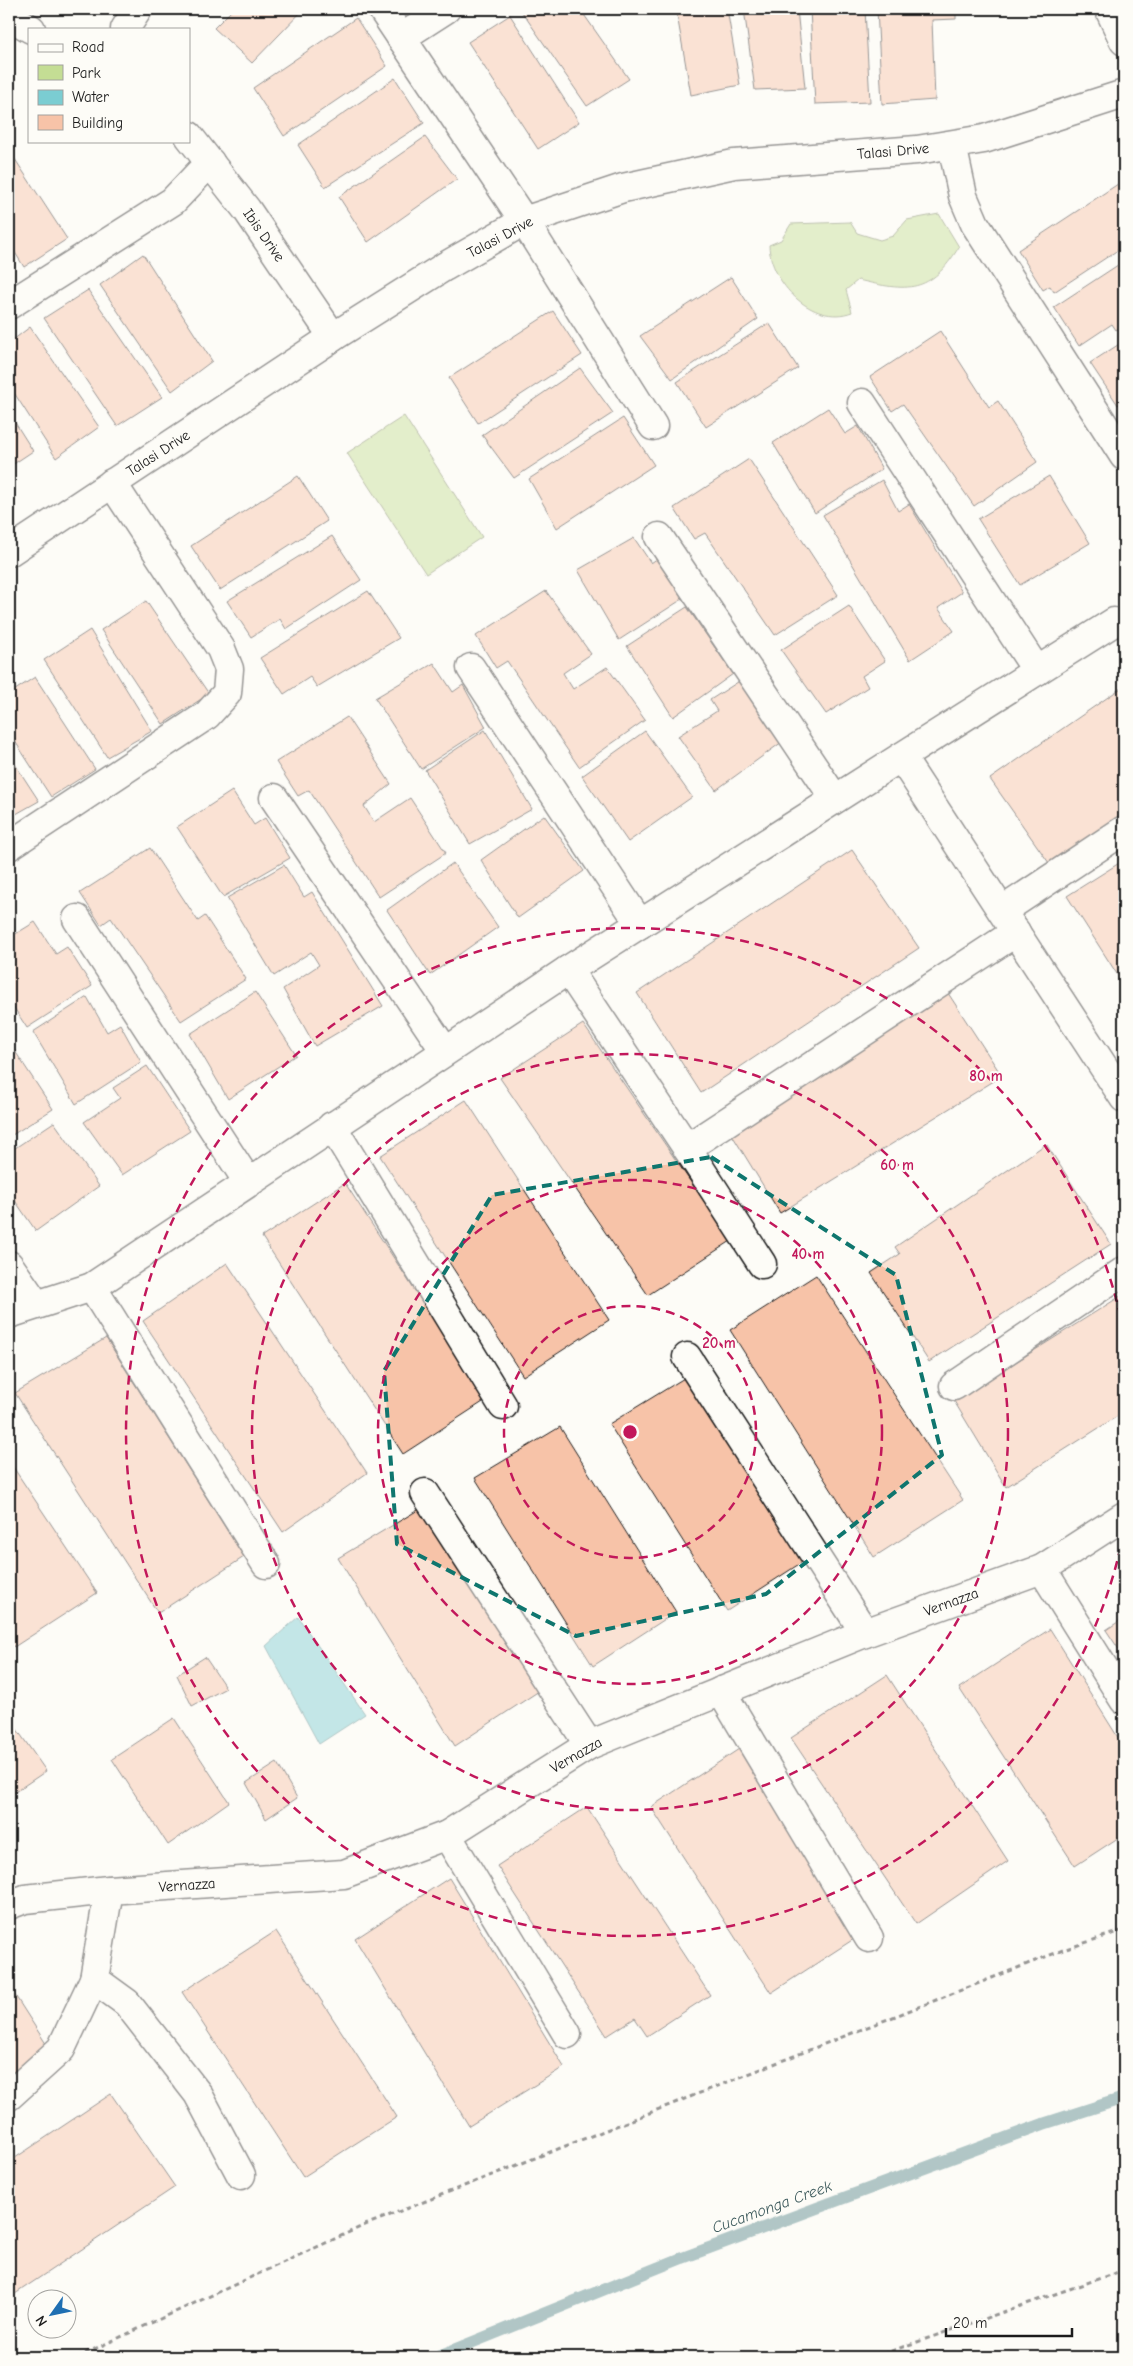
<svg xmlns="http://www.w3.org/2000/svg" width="1133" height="2366" font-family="'Comic Neue',sans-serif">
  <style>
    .green { fill: #c4dd94; stroke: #707c58 }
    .water { fill: #7bcdd2; stroke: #558689 }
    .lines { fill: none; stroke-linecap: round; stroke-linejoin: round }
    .stream { stroke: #558689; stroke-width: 12 }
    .building { fill: #f7c3a8; stroke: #1c1c1c }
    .minor-casing { stroke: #1c1c1c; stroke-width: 31 }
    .path { stroke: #1c1c1c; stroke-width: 3; stroke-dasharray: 5 4; stroke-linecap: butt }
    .minor { stroke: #fdfcf7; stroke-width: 28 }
    .marked { fill: none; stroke: #0f766e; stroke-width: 4; stroke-dasharray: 10 6; stroke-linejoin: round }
    .ring { fill: none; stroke: #c2185b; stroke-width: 2.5; stroke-dasharray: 9 6 }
    .labels { text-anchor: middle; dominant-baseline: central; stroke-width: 4; stroke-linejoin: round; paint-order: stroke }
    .street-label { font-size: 15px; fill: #1c1c1c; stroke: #fdfcf7 }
    .water-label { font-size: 16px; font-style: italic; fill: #3d5a5c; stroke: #fdfcf7 }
    .centre { fill: #c2185b; stroke: #fdfcf7; stroke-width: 2.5 }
    .ring-label { font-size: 15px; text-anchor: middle; font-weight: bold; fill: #c2185b; stroke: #fdfcf7; stroke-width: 4; stroke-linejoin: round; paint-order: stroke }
  </style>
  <rect width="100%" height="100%" fill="#fdfcf7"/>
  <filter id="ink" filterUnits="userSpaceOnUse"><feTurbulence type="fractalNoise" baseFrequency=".02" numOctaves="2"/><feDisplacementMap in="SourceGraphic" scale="10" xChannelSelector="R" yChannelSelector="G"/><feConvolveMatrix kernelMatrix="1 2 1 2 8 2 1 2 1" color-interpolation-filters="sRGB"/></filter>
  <g filter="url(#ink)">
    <g class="green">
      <path d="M939 214 959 247C930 294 908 292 858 280L846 290 852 312C812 327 770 282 769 245L781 240 791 224 850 222 857 233 880 240 893 236 907 220Z"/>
      <polygon points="404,416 482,537 426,574 347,453"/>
    </g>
    <polygon class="water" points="298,1617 365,1714 319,1744 266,1646"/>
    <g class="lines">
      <polyline class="stream" points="436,2357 682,2258 1043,2124 1124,2098"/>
    </g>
    <g class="building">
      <polygon points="233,9 304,9 252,63 214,28"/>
      <polygon points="520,9 580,9 629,79 587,106"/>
      <polygon points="676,9 727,9 740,85 691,95"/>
      <polygon points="744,9 797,9 805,88 755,90"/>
      <polygon points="810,9 865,9 870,102 815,104"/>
      <polygon points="877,9 956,9 956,19 932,20 935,100 882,104"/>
      <polygon points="510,15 579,122 538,149 468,42"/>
      <polygon points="356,18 387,66 284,136 253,88"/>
      <polygon points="395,78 424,123 325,187 298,145"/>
      <polygon points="425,137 457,179 368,242 339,197"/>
      <polygon points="9,150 67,239 24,267 9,243"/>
      <polygon points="1124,180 1124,246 1054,292 1050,286 1043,290 1018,250"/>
      <polygon points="143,254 212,361 172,391 100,285"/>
      <polygon points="1124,261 1124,325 1116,330 1112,324 1079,346 1054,307"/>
      <polygon points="731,277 758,319 672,379 640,336"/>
      <polygon points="88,290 162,397 117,426 44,318"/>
      <polygon points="553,311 582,355 478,423 449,378"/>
      <polygon points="769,323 798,368 706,427 677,382"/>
      <polygon points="30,327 99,427 56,458 9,385 9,343"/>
      <polygon points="940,331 989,407 998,401 1037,462 974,506 903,404 892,411 870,377"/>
      <polygon points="1124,341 1124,401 1118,405 1090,363"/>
      <polygon points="580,368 613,413 514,478 482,435"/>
      <polygon points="828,408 845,434 858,426 882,469 815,513 773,443"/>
      <polygon points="9,413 33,451 9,467"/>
      <polygon points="623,418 654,465 557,528 529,479"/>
      <polygon points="749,459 838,595 775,635 705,533 694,539 674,508"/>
      <polygon points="298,476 327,521 220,590 191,546"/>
      <polygon points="1049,476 1090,543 1020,585 978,519"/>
      <polygon points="882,480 898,511 909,504 962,592 938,608 954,631 910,660 823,515"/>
      <polygon points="332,536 361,580 286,629 280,619 251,637 227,601"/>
      <polygon points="634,538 651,563 658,558 684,598 619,640 578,570"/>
      <polygon points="368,591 399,638 317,687 310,677 284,694 260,658"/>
      <polygon points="546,591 591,654 563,673 573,689 607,667 645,720 579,767 507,661 496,668 476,636"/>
      <polygon points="146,601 209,694 163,724 101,630"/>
      <polygon points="849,606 885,661 862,676 868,687 826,714 781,650"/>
      <polygon points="687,607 733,674 673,717 627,646"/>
      <polygon points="90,630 152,731 107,757 44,660"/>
      <polygon points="434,663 453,692 463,685 486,727 421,769 375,698"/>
      <polygon points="35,677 95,769 51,797 9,732 9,694"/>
      <polygon points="741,680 782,742 716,790 678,736 717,711 710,700"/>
      <polygon points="1124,686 1124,813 1049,863 990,779"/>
      <polygon points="347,717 391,784 364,806 374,822 410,798 446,853 379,897 309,790 298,796 276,762"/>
      <polygon points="485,730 532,809 470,844 425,770"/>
      <polygon points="645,731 692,797 628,842 582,776"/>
      <polygon points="9,755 39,801 9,818"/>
      <polygon points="232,791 254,825 265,818 290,858 223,897 177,827"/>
      <polygon points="544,815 584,871 518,918 481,860"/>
      <polygon points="150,848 198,921 205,916 246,979 181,1021 111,918 101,925 80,893"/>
      <polygon points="852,850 919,948 701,1093 637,993"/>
      <polygon points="1124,860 1124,985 1067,896"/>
      <polygon points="453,863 498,927 430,975 387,910"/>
      <polygon points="284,865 304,897 312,892 383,1006 315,1046 283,989 319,965 311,952 274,976 227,898"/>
      <polygon points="35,922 56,954 67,947 92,986 27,1028 9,1000 9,938"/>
      <polygon points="946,990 1002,1076 780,1213 726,1125"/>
      <polygon points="255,992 296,1055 228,1099 190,1034"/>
      <polygon points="87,997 107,1032 120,1024 141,1062 76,1104 33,1032"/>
      <polygon points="583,1024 731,1241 648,1295 500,1078"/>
      <polygon points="13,1048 53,1109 9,1137 9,1051"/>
      <polygon points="147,1066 190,1131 122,1175 84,1122 120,1098 113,1088"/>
      <polygon points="466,1100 609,1320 523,1376 380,1156"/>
      <polygon points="54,1122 99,1186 36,1231 9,1192 9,1152"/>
      <polygon points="1046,1144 1111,1244 929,1362 871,1273 900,1254 895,1247"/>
      <polygon points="345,1183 486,1400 403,1454 262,1237"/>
      <polygon points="227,1263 367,1473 283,1532 143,1321"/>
      <polygon points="816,1275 963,1500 874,1557 730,1330"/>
      <polygon points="1124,1294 1124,1412 1006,1487 954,1401"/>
      <polygon points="106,1338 244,1557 158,1613 15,1393"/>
      <polygon points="694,1372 810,1557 727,1611 609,1424"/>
      <polygon points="560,1427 676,1612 593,1666 475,1478"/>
      <polygon points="9,1461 97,1593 14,1647 9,1640"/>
      <polygon points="423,1507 539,1691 455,1746 338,1558"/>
      <polygon points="1124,1618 1124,1657 1106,1630"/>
      <polygon points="1050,1629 1124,1747 1124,1834 1075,1866 959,1688"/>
      <polygon points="205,1657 226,1688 192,1706 177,1675"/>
      <polygon points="887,1675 1008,1861 916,1924 791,1738"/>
      <polygon points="9,1718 46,1771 9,1796"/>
      <polygon points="174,1718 229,1802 168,1845 112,1759"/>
      <polygon points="742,1747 863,1933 771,1993 651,1807"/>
      <polygon points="277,1763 297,1798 266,1819 246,1783"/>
      <polygon points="587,1807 710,1995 647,2036 635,2018 607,2036 497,1866"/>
      <polygon points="449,1878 564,2067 469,2126 355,1939"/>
      <polygon points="276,1931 397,2117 303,2177 182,1992"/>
      <polygon points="9,1986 50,2050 9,2078"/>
      <polygon points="111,2094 175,2187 9,2298 9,2162"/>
    </g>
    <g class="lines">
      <defs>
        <g id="minor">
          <polyline points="382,9 524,221 653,426"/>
          <polyline points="1109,9 1124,41"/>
          <polyline points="9,16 31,29"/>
          <polyline points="125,29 138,9"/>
          <polyline points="401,38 446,9"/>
          <polyline points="189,136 247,210 333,337"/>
          <polyline points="952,145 963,196 975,224 1124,456"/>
          <polyline points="9,305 173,201 210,162"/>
          <polyline points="862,403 1037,671"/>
          <polyline points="659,537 835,799"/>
          <polyline points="9,552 333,337 444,267 524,221 623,188 734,164 917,150 984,139 1124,94"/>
          <polyline points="471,668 640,924"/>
          <polyline points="901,757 1114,622"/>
          <polyline points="274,798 445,1051"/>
          <polyline points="9,846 207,715 227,693 229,669 221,649 112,483"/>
          <polyline points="1002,911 1124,830"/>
          <polyline points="77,919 248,1182"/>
          <polyline points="568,970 687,1148 762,1264"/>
          <polyline points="332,1126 503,1406"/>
          <polyline points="687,1148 1016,932"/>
          <polyline points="9,1265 36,1304"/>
          <polyline points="92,1287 266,1564"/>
          <polyline points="9,1314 92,1287 568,970 901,757 1124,1098"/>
          <polyline points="687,1357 865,1633"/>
          <polyline points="954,1386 1124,1271"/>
          <polyline points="425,1493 589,1745"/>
          <polyline points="1042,1569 1124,1700"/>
          <polyline points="721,1691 869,1938"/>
          <polyline points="447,1835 567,2034"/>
          <polyline points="9,1905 25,1899 109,1890 344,1874 447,1835 589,1745 865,1633 1042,1569 1124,1516"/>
          <polyline points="94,1979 127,2003 198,2094 241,2175"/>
          <polyline points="9,2096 61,2049 94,1979 109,1890"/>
        </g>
      </defs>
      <use href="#minor" class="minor-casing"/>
      <g class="path">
        <polyline points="77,2357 365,2225 1063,1950 1124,1930"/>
        <polyline points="874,2357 1124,2270"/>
      </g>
      <use href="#minor" class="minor"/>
    </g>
  </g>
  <path d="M0 0H1133V2366H0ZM711 1157 896 1275 942 1455 766 1594 576 1636 397 1544 384 1371 492 1195Z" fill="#fdfcf7" fill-opacity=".55" fill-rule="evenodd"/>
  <path class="marked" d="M711 1157 896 1275 942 1455 766 1594 576 1636 397 1544 384 1371 492 1195Z"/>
  <g class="ring">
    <circle cx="630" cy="1432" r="126"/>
    <circle cx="630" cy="1432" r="252"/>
    <circle cx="630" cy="1432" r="378"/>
    <path d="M1124 1532A504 504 0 1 1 1124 1332"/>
  </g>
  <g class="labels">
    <g class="street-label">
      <text transform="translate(893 151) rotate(-5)">Talasi Drive</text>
      <text transform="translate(264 235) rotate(55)">Ibis Drive</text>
      <text transform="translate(500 237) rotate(-28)">Talasi Drive</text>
      <text transform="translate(158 453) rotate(-33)">Talasi Drive</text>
      <text transform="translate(951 1602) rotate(-20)">Vernazza</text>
      <text transform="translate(576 1755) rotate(-30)">Vernazza</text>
      <text transform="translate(187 1885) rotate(-4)">Vernazza</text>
    </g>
    <g class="water-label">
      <text transform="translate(772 2207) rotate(-20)">Cucamonga Creek</text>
    </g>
  </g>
  <circle cx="630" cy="1432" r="8" class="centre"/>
  <g class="ring-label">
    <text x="986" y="1081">80 m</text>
    <text x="897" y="1170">60 m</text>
    <text x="808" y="1259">40 m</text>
    <text x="719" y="1348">20 m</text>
  </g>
  <rect width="1133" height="2366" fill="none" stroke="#fdfcf7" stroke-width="30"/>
  <rect x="15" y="15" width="1103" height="2336" fill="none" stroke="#1c1c1c" stroke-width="2" filter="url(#ink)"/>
  <rect x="28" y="28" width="162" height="115" fill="#fdfcf7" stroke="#a3a29f"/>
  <rect x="38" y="44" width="25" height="8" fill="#fdfcf7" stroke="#a3a29f"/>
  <text x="72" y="52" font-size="15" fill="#1c1c1c">Road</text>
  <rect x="38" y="65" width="25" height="15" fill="#c4dd94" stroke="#a3a29f"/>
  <text x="72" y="78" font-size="15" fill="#1c1c1c">Park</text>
  <rect x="38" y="90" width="25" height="15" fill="#7bcdd2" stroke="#a3a29f"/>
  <text x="72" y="102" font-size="15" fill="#1c1c1c">Water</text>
  <rect x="38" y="115" width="25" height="15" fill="#f7c3a8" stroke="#a3a29f"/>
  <text x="72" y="128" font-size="15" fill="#1c1c1c">Building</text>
  <g transform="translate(52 2314) rotate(237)"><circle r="24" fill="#fdfcf7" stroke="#a3a29f"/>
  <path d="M0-4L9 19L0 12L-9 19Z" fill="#1f6fb2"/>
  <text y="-8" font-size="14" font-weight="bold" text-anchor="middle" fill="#1c1c1c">N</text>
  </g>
  <path d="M946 2328v8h126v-8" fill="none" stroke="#1c1c1c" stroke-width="2.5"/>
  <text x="953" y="2328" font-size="15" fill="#1c1c1c" stroke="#fdfcf7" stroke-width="4" paint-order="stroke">20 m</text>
</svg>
